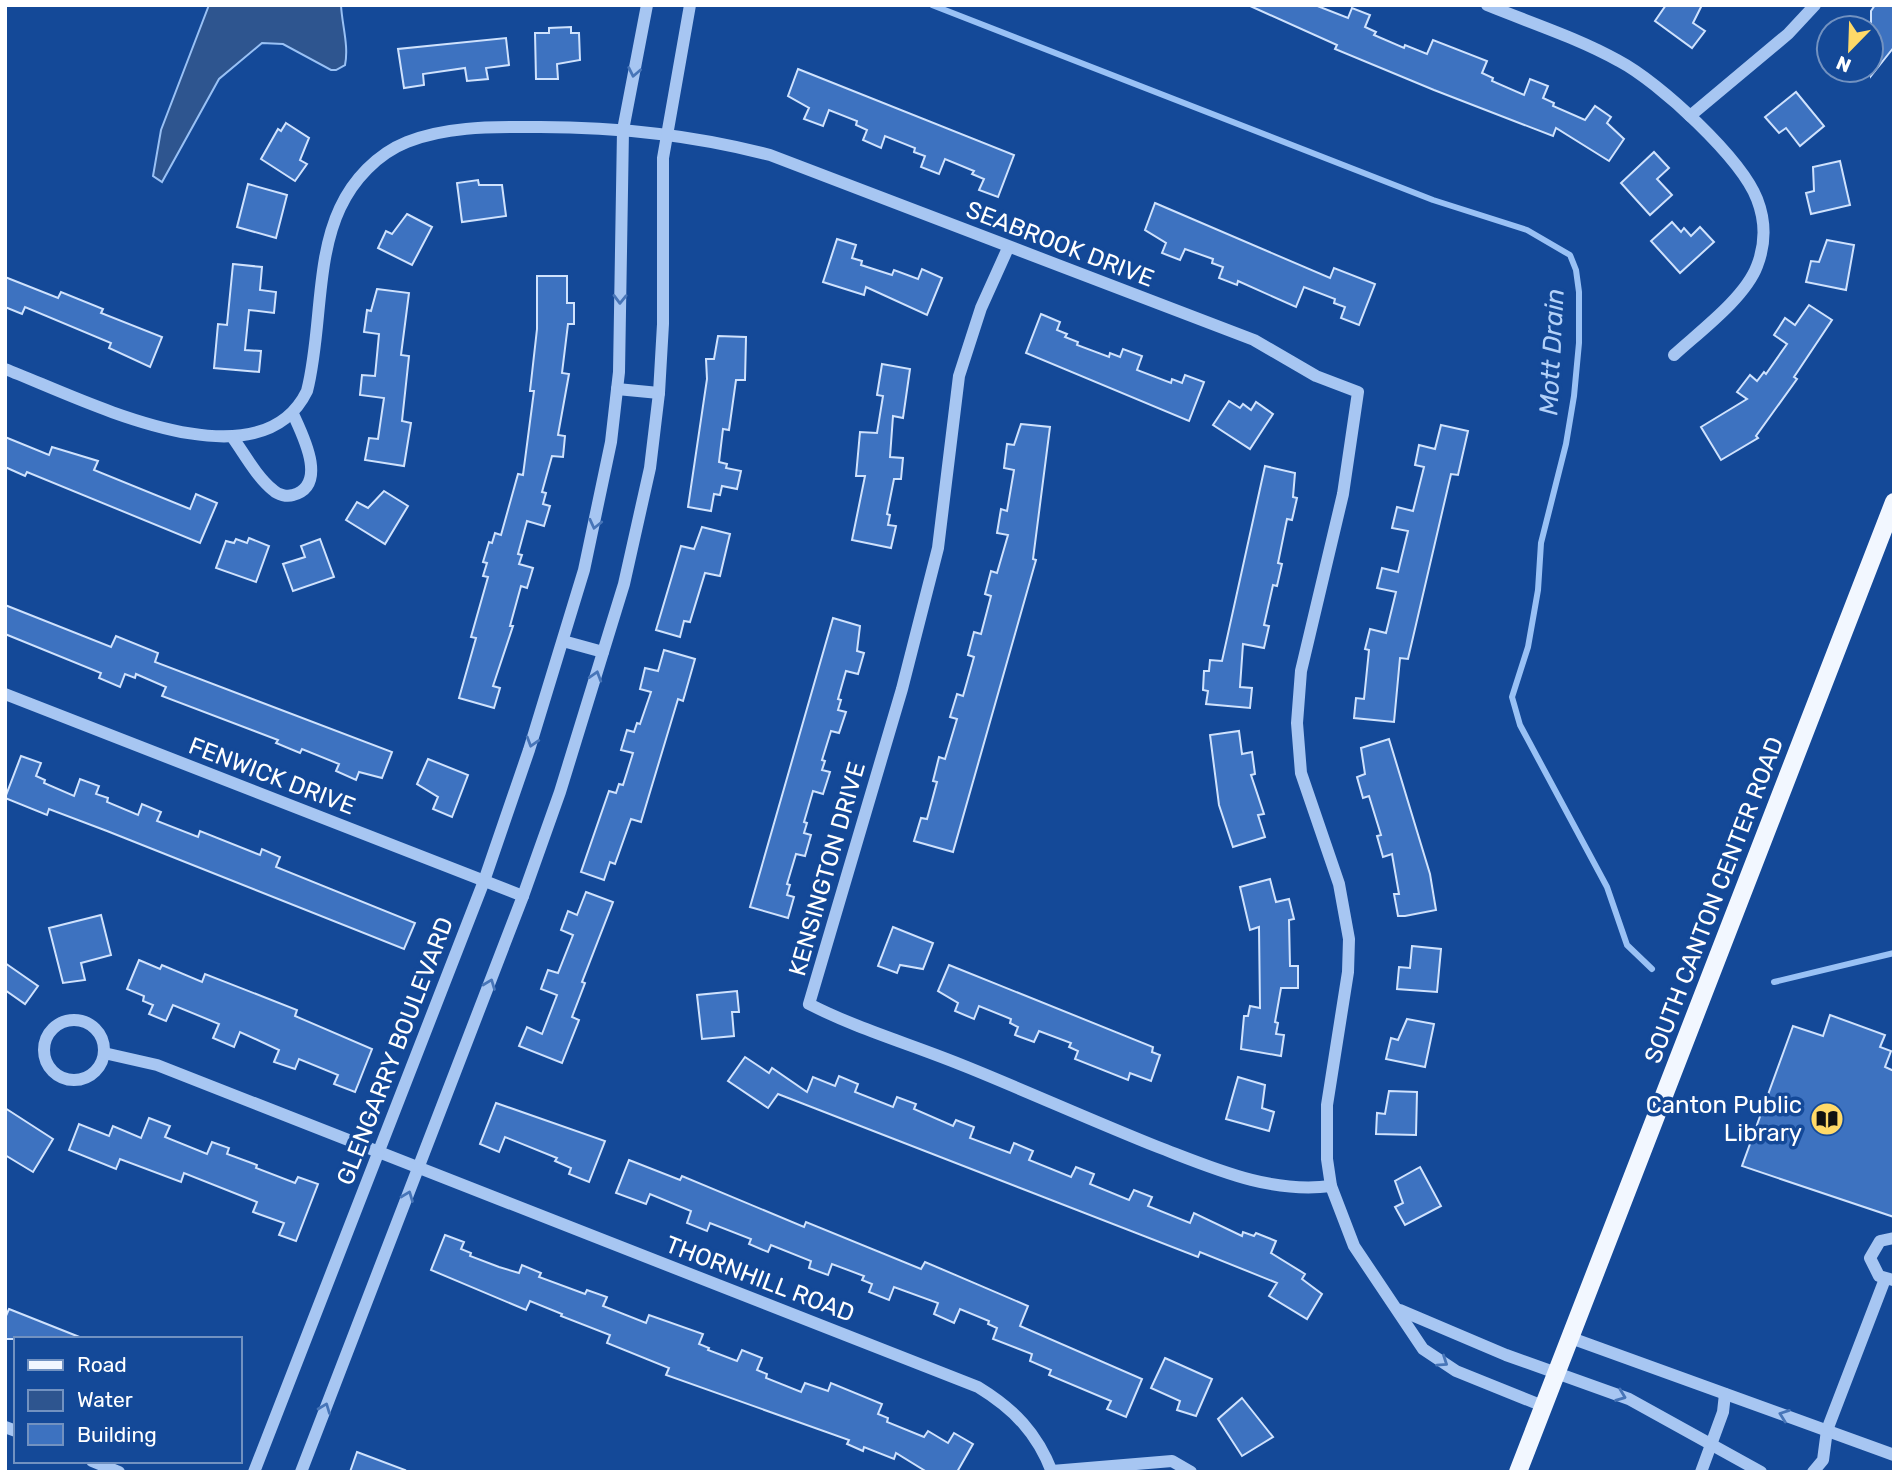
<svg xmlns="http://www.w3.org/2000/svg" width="1899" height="1477" font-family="Rubik,sans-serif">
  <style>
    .water { fill: #2e558f; stroke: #99c1f5; stroke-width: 2 }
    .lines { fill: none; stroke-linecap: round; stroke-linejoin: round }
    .stream { stroke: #99c1f5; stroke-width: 6 }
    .building { fill: #3d72c0; stroke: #cfe2fd; stroke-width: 2 }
    .minor { stroke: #a7c6f2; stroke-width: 12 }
    .major { stroke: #f2f7ff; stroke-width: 18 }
    .oneway { stroke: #4775b8 }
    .labels { text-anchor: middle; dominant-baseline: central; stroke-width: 7; stroke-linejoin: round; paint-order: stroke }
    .street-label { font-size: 24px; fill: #fff; stroke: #144998 }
    .poi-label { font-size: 24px; fill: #fff; stroke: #144998; text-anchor: end }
    .water-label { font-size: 26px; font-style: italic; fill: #b3d1f9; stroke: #144998 }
  </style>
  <rect width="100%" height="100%" fill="#144998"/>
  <path class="water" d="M209 5H341C342 25 349 46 345 65L336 70H331L283 44 262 43 219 79 162 182 153 176 161 130Z"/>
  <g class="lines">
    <g class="stream">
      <polyline points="932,5 1433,200 1527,230 1570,255 1576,270 1579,292 1579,343 1574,396 1566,444 1541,543 1538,590 1528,647 1512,697 1520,725 1607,887 1627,945 1652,969"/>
      <polyline points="1774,982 1894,953"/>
    </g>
  </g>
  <g class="building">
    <polygon points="1248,5 1315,5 1348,18 1352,8 1370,15 1365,27 1376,32 1374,35 1404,48 1405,45 1427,54 1433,40 1487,61 1482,73 1493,78 1492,81 1524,95 1530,79 1548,86 1543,98 1554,103 1553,106 1585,120 1595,106 1611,117 1607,123 1624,139 1609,161 1556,128 1553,136 1434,90 1335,49 1337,45"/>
    <polygon points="1666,5 1702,5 1693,23 1705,31 1692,48 1655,21"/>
    <polygon points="1875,5 1894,5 1894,47 1871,76 1871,11"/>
    <polygon points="571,27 571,33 579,33 580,60 557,64 558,79 536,79 535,33 549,33 549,28"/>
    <polygon points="506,38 509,65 486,68 488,79 467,81 465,68 423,74 424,85 404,88 398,49"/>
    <polygon points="798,69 1014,155 998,197 979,190 984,179 972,174 974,171 945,159 939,174 921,167 925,156 914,152 915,148 885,136 881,148 863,140 867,130 856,125 857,121 829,110 823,126 804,119 809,108 788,96"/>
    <polygon points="1796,92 1824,126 1800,146 1786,128 1779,133 1765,117"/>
    <polygon points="286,123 309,138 300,160 307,164 295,181 261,159 278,129 281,131"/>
    <polygon points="1654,152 1669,168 1657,179 1672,195 1650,215 1621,183"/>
    <polygon points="1840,161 1850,205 1811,214 1806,193 1814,191 1813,167"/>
    <polygon points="478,180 479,185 502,185 506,216 462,222 457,183"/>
    <polygon points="248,184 287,195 276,238 237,227"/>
    <polygon points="1155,203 1330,278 1334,268 1375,284 1359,325 1341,318 1345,307 1334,303 1335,299 1304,287 1296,307 1238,281 1237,285 1219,278 1223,267 1212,263 1213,259 1185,249 1180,260 1162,253 1166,243 1145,230"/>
    <polygon points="407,214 432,227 412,265 378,248 386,231 392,234"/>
    <polygon points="1672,222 1681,232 1684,228 1691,236 1700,227 1714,242 1680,273 1651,241"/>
    <polygon points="837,239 856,245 852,258 862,261 861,265 892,275 894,270 918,279 922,269 942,278 927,315 866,287 864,295 823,282"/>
    <polygon points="1827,240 1854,245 1846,290 1806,282 1811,261 1819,262"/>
    <polygon points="233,264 262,267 260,290 276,292 274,313 249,310 245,350 261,351 259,372 214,368 218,324 227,325"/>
    <polygon points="537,276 567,276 567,303 574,303 574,324 568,324 562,373 569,374 558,435 565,436 563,457 552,456 542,492 546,493 543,504 550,506 544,526 527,521 518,554 522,555 519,564 533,568 527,588 521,586 510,626 513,626 493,686 500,688 494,708 459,698 476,638 471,637 488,577 483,576 487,563 483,562 489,542 492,543 495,533 501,535 518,474 523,475 534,391 530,391 537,329"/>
    <polygon points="5,277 58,298 61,292 103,309 101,313 162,337 150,367 109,348 111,343 25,307 22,314 5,307"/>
    <polygon points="377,289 409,293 401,355 409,356 402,421 411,423 404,466 365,460 369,438 378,439 384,398 360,395 362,375 375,376 379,334 364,332 367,310 371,311"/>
    <polygon points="1809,305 1832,320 1794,377 1797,379 1756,436 1758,438 1721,460 1701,427 1747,399 1737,392 1750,375 1757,381 1764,372 1766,374 1787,344 1774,335 1785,318 1795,325"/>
    <polygon points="1041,314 1060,322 1057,330 1067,334 1065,337 1078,342 1077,345 1109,357 1110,353 1120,357 1123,349 1142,356 1137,370 1171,383 1172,379 1182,383 1185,375 1204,382 1189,421 1026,353"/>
    <polygon points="718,336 746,337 745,380 736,380 729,430 723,429 719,462 727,464 726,468 741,471 737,489 722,486 720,495 714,494 711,511 688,507 707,379 706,359 714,359"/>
    <polygon points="882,364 910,369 903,418 893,416 890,457 903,458 901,479 894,479 887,514 890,515 888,525 896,526 891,548 852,540 865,476 856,476 860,432 877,433 883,396 877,395"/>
    <polygon points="1229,401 1240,408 1243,404 1251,410 1256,402 1273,414 1250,449 1213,425"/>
    <polygon points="1021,424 1050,427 1033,559 1036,560 953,852 914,841 921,818 927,819 937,782 933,781 939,757 945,759 957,719 950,717 957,694 963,696 974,657 968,655 974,632 981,634 991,596 985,594 991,571 997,573 1008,535 997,533 1001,509 1007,511 1014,470 1004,468 1007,444 1014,445"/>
    <polygon points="1441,425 1468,431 1458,475 1451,474 1408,659 1400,658 1394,722 1354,718 1356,698 1364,699 1369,650 1365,649 1370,629 1386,633 1396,592 1377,588 1382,568 1398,572 1408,531 1392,528 1397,507 1413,511 1424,467 1415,465 1419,445 1435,449"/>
    <polygon points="5,437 49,455 52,447 98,461 94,470 190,509 196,494 217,503 200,543 27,472 25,476 5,467"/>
    <polygon points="1265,466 1295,473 1293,497 1297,498 1292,520 1287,519 1278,563 1282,564 1277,586 1273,585 1264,625 1269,626 1264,648 1243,644 1240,687 1252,688 1250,708 1206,704 1208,691 1203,690 1204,671 1209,671 1210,660 1222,661"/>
    <polygon points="384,491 408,506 385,544 346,520 357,502 368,508"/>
    <polygon points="702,527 730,534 720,576 705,573 690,622 684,621 680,637 656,630 681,546 694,549"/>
    <polygon points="249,538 269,546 256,582 216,568 226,541 234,543 236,539 247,543"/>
    <polygon points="320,539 334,577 293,591 283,564 305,557 301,546"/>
    <polygon points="5,605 111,647 116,636 158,653 155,662 392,752 382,778 359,772 356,780 336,771 339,764 302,749 300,753 276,743 278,740 162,696 166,687 136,674 135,678 125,674 120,687 99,678 101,673 5,634"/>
    <polygon points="833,618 860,626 857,651 864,653 858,674 846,671 838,699 841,700 838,710 846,712 839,733 831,731 822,760 825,761 822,770 830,772 823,794 813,791 804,822 807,823 804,833 811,835 805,856 796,854 787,884 790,885 787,895 794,897 788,918 750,907"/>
    <polygon points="664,650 695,659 683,701 678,699 641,822 631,819 615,864 610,862 604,880 581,872 609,791 616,793 619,784 623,785 633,753 621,750 627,730 634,732 637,723 640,724 651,692 640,689 645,668 658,671"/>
    <polygon points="1239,731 1242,754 1252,752 1255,774 1251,775 1264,814 1258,815 1265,837 1233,847 1219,805 1210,735"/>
    <polygon points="1389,739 1430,874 1436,910 1405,916 1398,916 1394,894 1399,894 1392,854 1383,857 1377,836 1381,835 1369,796 1363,798 1357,777 1365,774 1361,748"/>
    <polygon points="21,756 41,763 36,776 45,780 44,783 74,796 80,779 99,786 96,794 108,798 107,802 138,815 142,804 161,812 157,821 198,837 200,831 260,855 262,849 280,857 276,867 415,923 404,949 107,831 49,809 47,815 5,798"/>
    <polygon points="428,759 468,775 452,817 433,809 438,797 417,784"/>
    <polygon points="1270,879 1276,902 1289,899 1294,919 1289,920 1290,966 1298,966 1298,988 1281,988 1275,1022 1278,1023 1276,1034 1284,1035 1281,1056 1241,1049 1244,1016 1248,1016 1250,1006 1260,1008 1259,927 1250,930 1240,887"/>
    <polygon points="586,892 613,902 582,982 585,983 572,1017 579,1020 562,1063 519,1046 527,1027 542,1034 557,995 541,989 548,970 558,973 573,935 561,930 568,911 577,915"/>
    <polygon points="101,915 111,955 81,963 85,980 63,983 49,928"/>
    <polygon points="893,927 933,943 923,969 900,965 897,973 878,966"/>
    <polygon points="1412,946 1441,949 1437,992 1397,989 1399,967 1410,968"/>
    <polygon points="139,960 160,969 162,965 202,982 205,974 297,1010 295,1016 372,1049 355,1092 334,1084 338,1075 299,1059 295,1069 274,1062 279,1050 240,1032 234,1047 213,1038 219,1024 173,1005 166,1021 149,1014 153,1005 143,1001 144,996 127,989"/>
    <polygon points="5,963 38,986 25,1004 5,990"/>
    <polygon points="949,965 1153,1047 1152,1052 1160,1055 1151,1081 1130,1073 1128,1080 1075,1059 1078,1051 1069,1047 1071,1043 1039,1031 1034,1042 1015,1035 1018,1027 1010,1023 1011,1019 979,1006 974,1019 955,1011 958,1003 938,991"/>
    <polygon points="737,991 739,1012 732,1012 734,1036 702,1039 697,995"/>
    <polygon points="1830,1015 1885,1035 1880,1047 1891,1051 1885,1067 1894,1071 1894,1217 1742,1166 1793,1026 1823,1036"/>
    <polygon points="1407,1019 1434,1024 1425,1067 1386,1059 1391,1038 1398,1040"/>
    <polygon points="745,1057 769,1073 772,1068 807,1092 813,1077 835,1086 839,1076 858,1084 855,1092 893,1107 897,1097 916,1104 914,1109 953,1126 956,1120 974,1127 970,1138 1010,1153 1014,1143 1033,1151 1029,1160 1071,1177 1076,1167 1094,1174 1090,1184 1129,1200 1134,1190 1152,1197 1148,1206 1190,1223 1194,1213 1242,1236 1243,1232 1254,1236 1256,1233 1276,1241 1271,1253 1305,1274 1302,1279 1322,1294 1307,1319 1269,1296 1277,1283 1200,1252 1198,1257 778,1094 768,1108 728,1081"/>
    <polygon points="1238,1077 1265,1085 1262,1108 1274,1112 1269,1131 1226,1119"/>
    <polygon points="1389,1091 1417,1092 1416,1135 1376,1134 1377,1113 1385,1114"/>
    <polygon points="496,1103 605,1141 589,1182 569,1174 571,1168 555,1161 557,1158 505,1137 499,1152 480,1144"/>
    <polygon points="5,1108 53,1139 33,1172 5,1155"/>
    <polygon points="149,1118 170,1126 165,1137 207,1154 212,1142 229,1148 227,1154 257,1165 256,1168 295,1183 298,1177 318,1184 296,1241 279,1235 284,1223 253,1212 257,1202 184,1173 181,1182 120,1159 116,1169 69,1150 79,1124 109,1136 113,1126 141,1138"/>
    <polygon points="629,1160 680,1180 682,1176 804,1227 806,1222 921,1269 925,1262 1028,1306 1020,1326 1142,1379 1126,1417 1107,1409 1111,1401 1049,1375 1051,1370 1030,1361 1032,1354 993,1339 997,1328 988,1324 989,1321 960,1309 954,1323 934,1314 938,1303 894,1287 889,1300 869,1292 872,1284 862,1280 864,1276 832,1264 828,1275 809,1268 811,1261 771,1245 768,1252 749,1244 751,1239 710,1223 707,1231 687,1223 691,1211 650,1194 646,1204 616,1193"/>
    <polygon points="1420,1167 1441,1206 1405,1225 1395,1207 1403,1203 1395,1181"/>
    <polygon points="445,1235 464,1242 461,1249 471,1253 470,1256 499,1267 519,1273 522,1265 541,1273 539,1277 585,1294 587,1290 607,1297 603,1306 646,1323 649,1315 703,1334 699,1344 709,1348 708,1350 737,1361 742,1350 762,1358 757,1370 767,1374 766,1378 801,1392 805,1383 828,1391 831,1383 882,1404 878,1414 888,1418 887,1422 924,1437 928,1431 948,1443 954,1433 973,1444 957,1472 927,1472 896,1453 894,1459 864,1447 863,1451 847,1444 849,1440 666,1375 669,1368 607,1343 610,1335 561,1316 562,1314 530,1301 526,1310 431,1270"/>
    <polygon points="9,1309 82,1338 82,1339 5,1339 5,1318"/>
    <polygon points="1165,1358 1212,1379 1196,1416 1177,1410 1180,1401 1151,1388"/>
    <polygon points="1242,1398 1273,1437 1242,1456 1218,1419"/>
    <polygon points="357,1452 405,1470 404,1472 350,1472"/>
  </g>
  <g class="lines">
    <g class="minor">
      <path d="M1487 5C1531 23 1578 38 1619 61 1659 82 1741 158 1757 199 1766 222 1766 243 1757 266 1745 298 1699 332 1674 355"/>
      <polyline points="1690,116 1788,34 1815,5"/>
      <path d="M1008 248 981 308 959 376 938 548 902 689 809 1004C860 1030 914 1045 967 1067 1031 1093 1093 1121 1158 1147 1213 1168 1270 1194 1331 1186"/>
      <path d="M5 369C79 397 258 492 307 391 322 333 315 261 340 208 353 180 377 154 407 142 445 127 487 127 527 127 609 126 690 134 770 155L1254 340 1316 376 1358 392 1343 494 1301 671 1297 723 1301 773 1339 884 1349 939 1348 972 1327 1105V1159L1331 1186 1354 1246 1423 1349 1456 1371 1543 1406"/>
      <polyline points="617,389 659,393"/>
      <path d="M233 438C245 455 257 477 273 490 278 495 287 497 293 495 329 485 302 434 293 414"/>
      <polyline points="563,641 603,652"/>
      <polyline points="5,694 523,896"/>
      <circle cx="74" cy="1050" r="30"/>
      <path d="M104 1053 157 1065 978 1387C1014 1409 1037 1433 1052 1472"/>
      <polyline points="1893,1280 1879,1276 1870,1258 1880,1241 1894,1238"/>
      <polyline points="1400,1310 1506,1355 1629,1399 1761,1472"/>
      <polyline points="1571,1338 1894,1455"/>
      <polyline points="5,1427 16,1431"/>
      <polyline points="92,1461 119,1472"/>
      <polyline points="1052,1471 1172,1461 1191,1472"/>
      <polyline points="254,1472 484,881 529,750 584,570 611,442 619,372 623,130 647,5"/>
      <polyline points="301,1472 523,896 560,792 624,584 650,468 659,393 663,324 663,158 690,5"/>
      <polyline points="1701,1472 1723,1412 1725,1394"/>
      <polyline points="1813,1472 1823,1460 1827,1430 1885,1279"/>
    </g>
    <polyline class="major" points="1518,1472 1894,502"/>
  </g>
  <defs><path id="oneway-chevron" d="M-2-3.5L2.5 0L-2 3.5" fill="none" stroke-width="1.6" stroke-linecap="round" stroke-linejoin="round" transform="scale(1.75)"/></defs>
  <g class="oneway">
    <use href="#oneway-chevron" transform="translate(634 72) rotate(101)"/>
    <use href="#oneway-chevron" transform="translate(620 299) rotate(91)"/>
    <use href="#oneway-chevron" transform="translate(595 524) rotate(103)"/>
    <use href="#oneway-chevron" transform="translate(596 676) rotate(-73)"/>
    <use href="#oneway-chevron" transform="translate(532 742) rotate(107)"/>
    <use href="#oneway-chevron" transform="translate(490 984) rotate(-69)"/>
    <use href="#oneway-chevron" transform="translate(408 1196) rotate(-69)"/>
    <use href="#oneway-chevron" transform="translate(1443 1362) rotate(34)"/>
    <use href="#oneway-chevron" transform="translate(1621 1396) rotate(21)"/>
    <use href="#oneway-chevron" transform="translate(325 1408) rotate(-69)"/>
    <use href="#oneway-chevron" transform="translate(1784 1415) rotate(-160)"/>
  </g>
  <defs>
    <symbol id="library-disc" viewBox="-11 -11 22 22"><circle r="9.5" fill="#ffd968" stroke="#144998"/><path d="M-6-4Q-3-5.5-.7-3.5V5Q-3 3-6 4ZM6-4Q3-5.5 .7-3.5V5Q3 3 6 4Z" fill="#111"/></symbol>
  </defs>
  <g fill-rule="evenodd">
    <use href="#library-disc" x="1808" y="1100" width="38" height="38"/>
  </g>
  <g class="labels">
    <g class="street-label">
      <text transform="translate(1060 244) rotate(21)">SEABROOK DRIVE</text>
      <text transform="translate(272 776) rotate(21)">FENWICK DRIVE</text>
      <text transform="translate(827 869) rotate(-74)">KENSINGTON DRIVE</text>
      <text transform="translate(1714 900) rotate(-69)">SOUTH CANTON CENTER ROAD</text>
      <text transform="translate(395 1051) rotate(-69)">GLENGARRY BOULEVARD</text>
      <text transform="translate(760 1279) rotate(21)">THORNHILL ROAD</text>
    </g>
    <g class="poi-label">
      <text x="1802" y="1105">Canton Public<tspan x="1802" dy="28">Library</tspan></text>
    </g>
    <g class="water-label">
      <text transform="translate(1552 352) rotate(-87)">Mott Drain</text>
    </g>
  </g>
  <rect width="1899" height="1477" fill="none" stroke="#ffffff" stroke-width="14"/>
  <rect x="14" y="1337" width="228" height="126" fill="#144998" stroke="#7292c1" stroke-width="2"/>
  <rect x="28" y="1360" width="35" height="10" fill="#f2f7ff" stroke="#7292c1" stroke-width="2"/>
  <text x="77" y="1372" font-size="21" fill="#ffffff">Road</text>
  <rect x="28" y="1390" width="35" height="21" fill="#2e558f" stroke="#7292c1" stroke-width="2"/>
  <text x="77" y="1407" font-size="21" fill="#ffffff">Water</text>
  <rect x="28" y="1424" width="35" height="21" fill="#3d72c0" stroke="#7292c1" stroke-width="2"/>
  <text x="77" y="1442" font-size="21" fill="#ffffff">Building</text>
  <g transform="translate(1850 49) rotate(203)"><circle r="33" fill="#144998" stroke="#7292c1" stroke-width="2"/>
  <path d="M0-5L12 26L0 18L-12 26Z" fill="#ffd968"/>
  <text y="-10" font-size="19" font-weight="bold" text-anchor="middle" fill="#ffffff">N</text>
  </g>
</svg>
